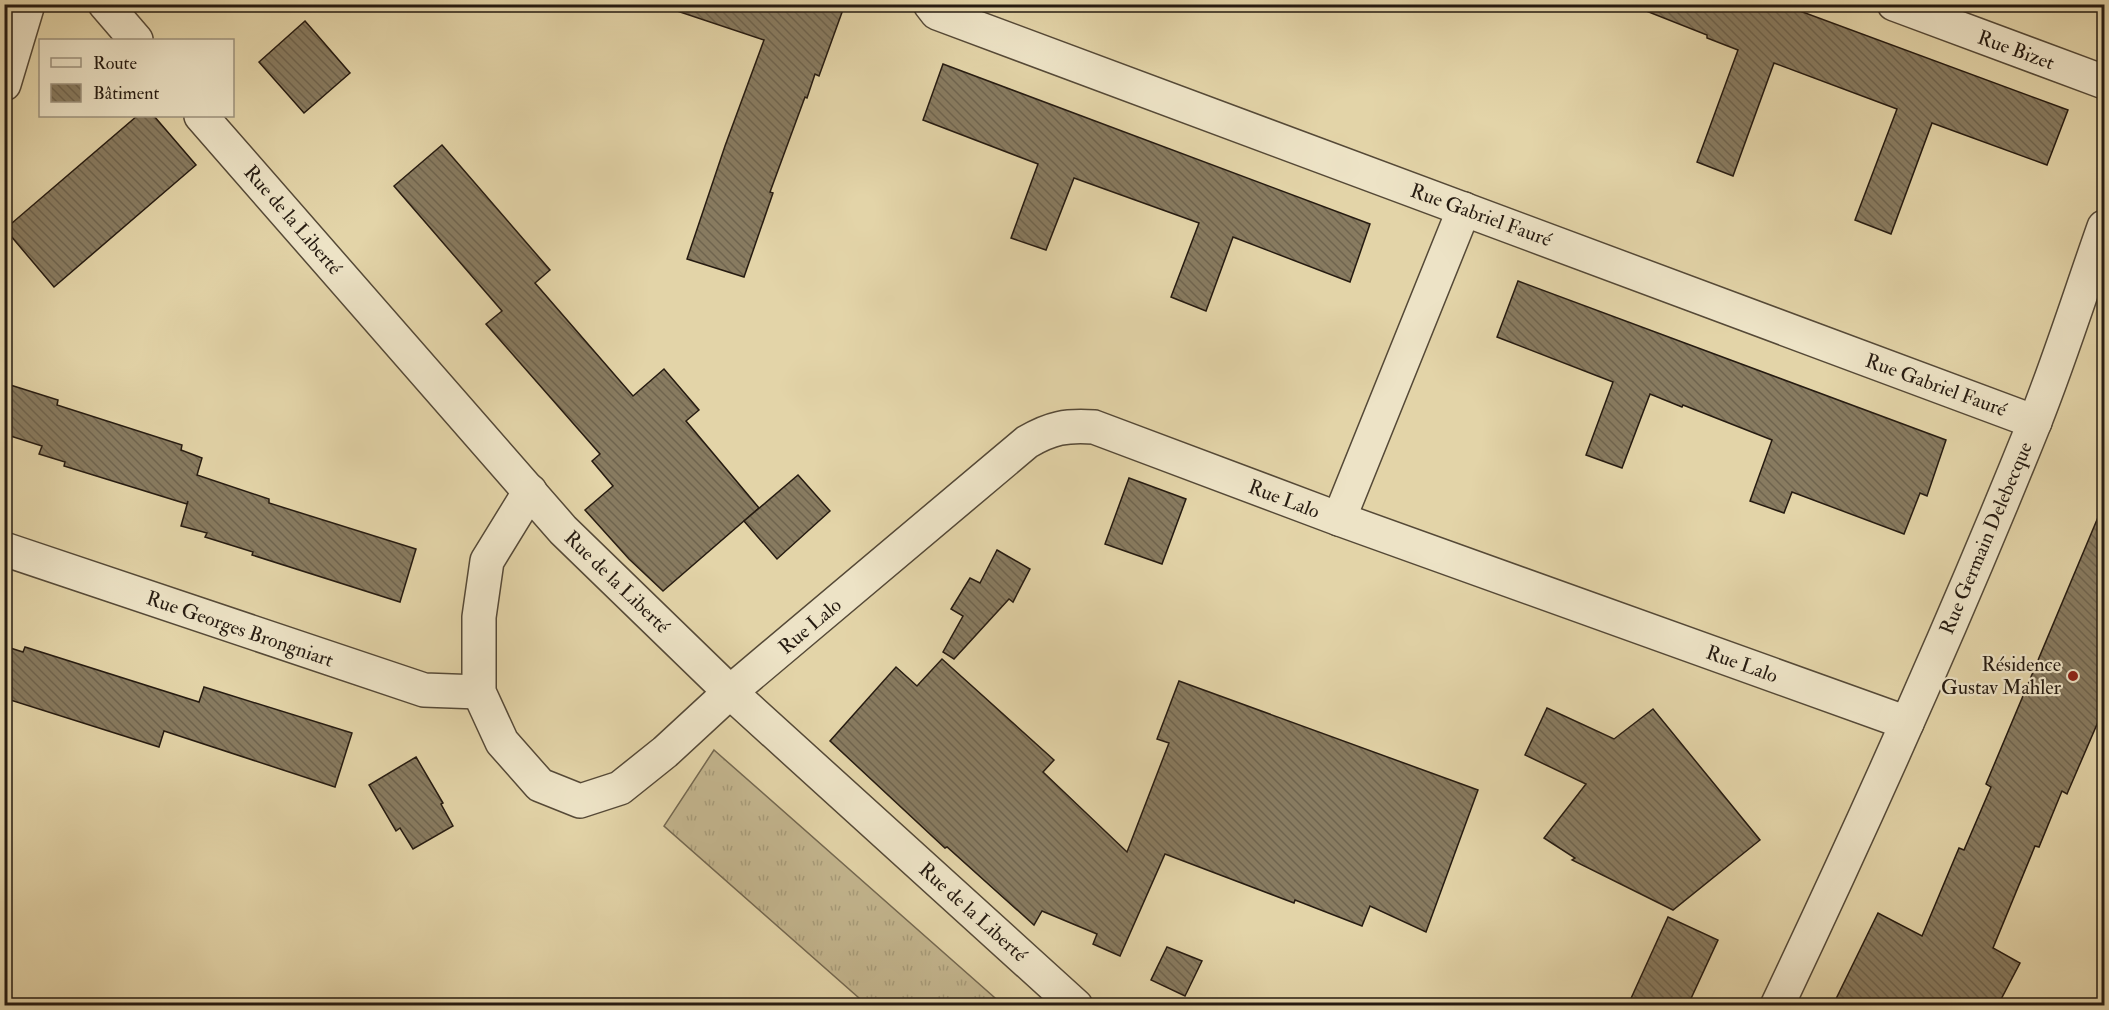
<svg xmlns="http://www.w3.org/2000/svg" width="2109" height="1010" font-family="'IM FELL Double Pica',serif">
  <style>
    .grass { fill: url(#grass-tufts); stroke: #746850; stroke-width: 1.5 }
    .building { fill: url(#building-back-hatch); stroke: #261b11; stroke-width: 1.5 }
    .lines { fill: none; stroke-linecap: round; stroke-linejoin: round }
    .minor-casing { stroke: #554937; stroke-width: 36 }
    .minor { stroke: #ede3c6; stroke-width: 33 }
    .poi-dot { fill: #8f2418; stroke: #ede3c6; stroke-width: 2 }
    .labels { text-anchor: middle; dominant-baseline: central; stroke-width: 4.5; stroke-linejoin: round; paint-order: stroke }
    .street-label { font-size: 20px; fill: #261b11; stroke: #ede3c6 }
    .poi-label { font-size: 20px; fill: #261b11; stroke: #ede3c6; text-anchor: end }
  </style>
  <defs>
    <pattern id="grass-tufts" width="24" height="20" patternUnits="userSpaceOnUse" patternTransform="scale(1.5)"><rect width="24" height="20" fill="#c3b58e"/><path d="M3 7l-1-3M5 7V3M7 7l1-3M15 17l-1-3M17 17v-4M19 17l1-3" fill="none" stroke="#a79b79"/></pattern>
    <pattern id="building-back-hatch" width="6" height="6" patternUnits="userSpaceOnUse" patternTransform="scale(1.5)"><rect width="6" height="6" fill="#887b60"/><path d="M-1 5l2 2M0 0l6 6M5-1l2 2" fill="none" stroke="#6f644e"/></pattern>
  </defs>
  <rect width="100%" height="100%" fill="#e3d4a8"/>
  <filter id="stains"><feTurbulence type="fractalNoise" baseFrequency=".00333" numOctaves="4"/><feColorMatrix values="0 0 0 0 .2 0 0 0 0 .09 0 0 0 0 .02 0 0 0 .5 -.17"/></filter>
  <radialGradient id="worn" r=".72"><stop offset=".6" stop-color="#630" stop-opacity="0"/><stop offset="1" stop-color="#630" stop-opacity=".3"/></radialGradient>
  <polygon class="grass" points="714,750 1003,1005 867,1005 664,826"/>
  <g class="building">
    <polygon points="678,4 845,4 819,76 815,74 807,98 805,97 770,192 773,193 744,277 687,259 725,146 764,40 677,11"/>
    <polygon points="1636,4 1781,4 2068,110 2047,165 1932,123 1891,234 1855,220 1897,109 1774,63 1733,176 1697,162 1738,50 1707,38 1707,35 1636,7"/>
    <polygon points="305,21 350,73 304,113 259,62"/>
    <polygon points="943,64 1370,224 1350,282 1233,237 1206,311 1171,297 1199,223 1074,178 1046,250 1011,238 1038,164 923,120"/>
    <polygon points="137,116 154,116 196,165 54,287 5,229"/>
    <polygon points="442,145 550,270 535,283 633,396 664,369 699,410 686,421 759,508 663,591 629,559 585,510 613,486 592,461 600,454 486,324 502,311 394,186"/>
    <polygon points="1518,281 1946,440 1927,496 1920,493 1904,534 1792,492 1784,513 1750,501 1772,440 1683,405 1682,407 1650,394 1622,468 1586,455 1613,382 1497,337"/>
    <polygon points="4,383 58,400 57,405 182,445 181,450 202,458 197,475 269,499 269,503 416,549 400,602 252,555 253,552 205,537 207,533 181,526 188,501 187,504 64,466 65,462 39,454 42,446 4,434"/>
    <polygon points="798,475 830,511 777,559 744,521"/>
    <polygon points="1129,478 1186,499 1162,564 1105,544"/>
    <polygon points="2104,503 2104,708 2067,794 2062,791 2039,847 2035,846 1993,948 2020,963 1998,1005 1833,1005 1878,913 1922,936 1959,848 1964,850 1991,787 1986,784"/>
    <polygon points="997,550 1030,569 1013,602 1009,599 954,659 943,652 963,616 951,609 970,578 980,583"/>
    <polygon points="4,646 23,652 25,647 199,702 204,687 352,733 335,787 164,731 159,747 4,698"/>
    <polygon points="942,659 1054,760 1043,772 1127,852 1169,743 1157,739 1179,681 1478,790 1426,932 1370,906 1362,926 1295,900 1294,903 1165,854 1120,956 1093,944 1097,934 1042,911 1034,925 947,847 945,848 830,741 896,667 917,686"/>
    <polygon points="1547,708 1614,739 1653,709 1760,840 1673,910 1572,860 1575,858 1544,838 1586,784 1525,755"/>
    <polygon points="416,757 443,803 441,804 453,826 413,849 400,828 396,831 369,785"/>
    <polygon points="1668,917 1718,940 1688,1005 1628,1005"/>
    <polygon points="1167,947 1202,961 1185,996 1151,980"/>
  </g>
  <g class="lines">
    <defs>
      <g id="minor">
        <polyline points="105,4 136,40"/>
        <polyline points="930,4 937,13 2035,422"/>
        <polyline points="1894,4 2104,82"/>
        <polyline points="4,84 28,4"/>
        <polyline points="201,116 563,530 730,692 1076,1006"/>
        <path d="M530 491 487 561 479 617V692L502 742 540 785 580 801 620 788 665 752 730 692 1027 442C1051 428 1066 425 1094 427L1339 519 1907 723"/>
        <polyline points="1339,519 1464,209"/>
        <polyline points="4,549 424,690 479,692"/>
        <path d="M1777 1006C1868 814 1955 620 2034 424 2060 359 2081 292 2104 227"/>
      </g>
    </defs>
    <use href="#minor" class="minor-casing"/>
    <use href="#minor" class="minor"/>
  </g>
  <circle class="poi-dot" cx="2073" cy="676" r="6"/>
  <g class="labels">
    <g class="street-label">
      <text transform="translate(2016 50) rotate(20)">Rue Bizet</text>
      <text transform="translate(1481 215) rotate(20)">Rue Gabriel Fauré</text>
      <text transform="translate(293 220) rotate(49)">Rue de la Liberté</text>
      <text transform="translate(1936 385) rotate(20)">Rue Gabriel Fauré</text>
      <text transform="translate(1284 499) rotate(21)">Rue Lalo</text>
      <text transform="translate(1986 538) rotate(-67)">Rue Germain Delebecque</text>
      <text transform="translate(617 582) rotate(44)">Rue de la Liberté</text>
      <text transform="translate(810 626) rotate(-40)">Rue Lalo</text>
      <text transform="translate(240 629) rotate(19)">Rue Georges Brongniart</text>
      <text transform="translate(1742 664) rotate(20)">Rue Lalo</text>
      <text transform="translate(973 912) rotate(42)">Rue de la Liberté</text>
    </g>
    <g class="poi-label">
      <text x="2061" y="664">Résidence<tspan x="2061" dy="23">Gustav Mahler</tspan></text>
    </g>
  </g>
  <rect width="2109" height="1010" fill="none" stroke="#e3d4a8" stroke-width="24"/>
  <rect x="6" y="6" width="2097" height="998" fill="none" stroke="#261b11" stroke-width="3"/>
  <rect x="12" y="12" width="2085" height="986" fill="none" stroke="#261b11" stroke-width="1.5"/>
  <rect x="39" y="39" width="195" height="78" fill="#ede3c6" stroke="#9d937e" stroke-width="1.5"/>
  <rect x="51" y="58" width="30" height="9" fill="#ede3c6" stroke="#9d937e" stroke-width="1.5"/>
  <text x="93" y="69" font-size="18" fill="#261b11">Route</text>
  <rect x="51" y="84" width="30" height="18" fill="url(#building-back-hatch)" stroke="#9d937e" stroke-width="1.5"/>
  <text x="93" y="99" font-size="18" fill="#261b11">Bâtiment</text>
  <rect width="100%" height="100%" filter="url(#stains)"/>
  <rect width="100%" height="100%" fill="url(#worn)"/>
</svg>
